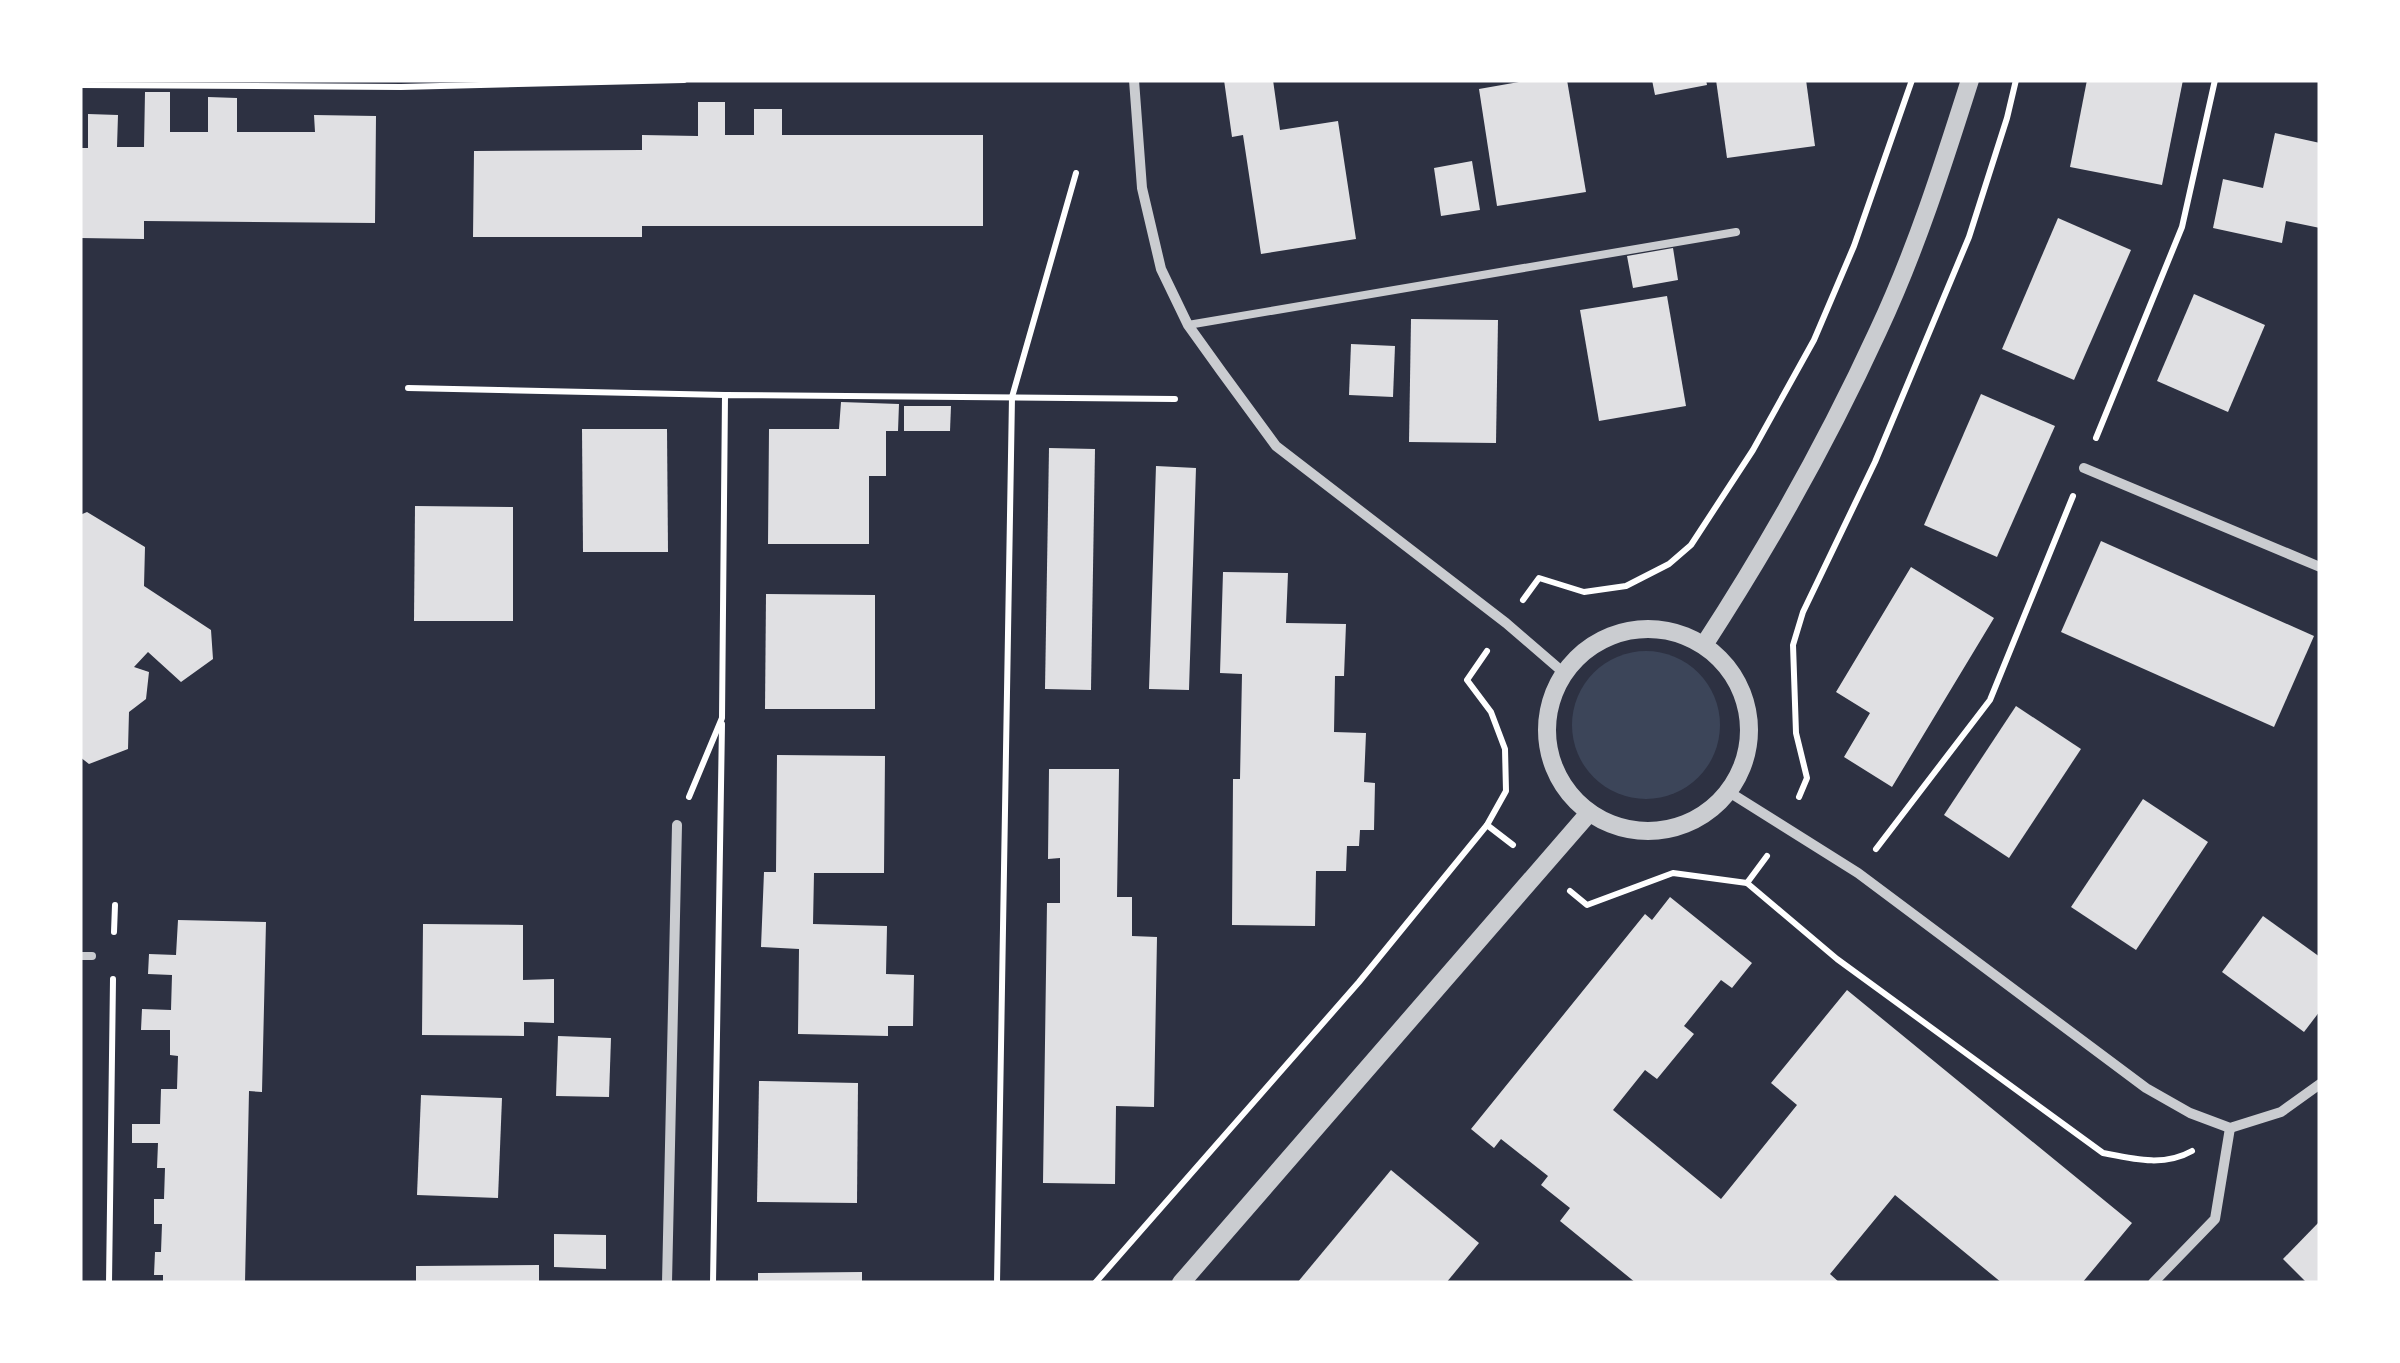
<svg xmlns="http://www.w3.org/2000/svg" width="2400" height="1363" font-family="'Space Grotesk',sans-serif">
  <style>
    .green { fill: #3c4559 }
    .building { fill: #e0e0e3 }
    .lines { fill: none; stroke-linecap: round; stroke-linejoin: round }
    .path { stroke: #fff; stroke-width: 6 }
    .service { stroke: #caccd0; stroke-width: 8 }
    .minor { stroke: #caccd0; stroke-width: 10 }
    .tertiary { stroke: #caccd0; stroke-width: 18 }
  </style>
  <rect width="100%" height="100%" fill="#2d3142"/>
  <circle class="green" cx="1646" cy="725" r="74"/>
  <g class="building">
    <polygon points="1224,80 1273,80 1280,130 1338,121 1356,239 1261,254 1243,135 1232,137"/>
    <polygon points="1531,80 1567,80 1586,192 1497,206 1479,89"/>
    <polygon points="1652,80 1706,80 1707,85 1655,95"/>
    <polygon points="1716,80 1806,80 1815,146 1727,158"/>
    <polygon points="2087,80 2183,80 2162,185 2070,167"/>
    <polygon points="145,92 170,92 170,132 208,132 208,97 237,98 237,132 315,132 314,115 376,116 375,223 144,221 144,239 80,238 80,148 88,148 88,114 118,115 117,147 144,147"/>
    <polygon points="698,102 725,102 725,135 754,135 754,109 782,109 782,135 983,135 983,226 642,226 642,237 473,237 474,151 642,150 642,135 698,136"/>
    <polygon points="2275,133 2320,143 2320,228 2286,221 2282,243 2213,228 2223,179 2263,188"/>
    <polygon points="1472,161 1480,210 1441,216 1434,168"/>
    <polygon points="2058,218 2131,250 2074,380 2002,349"/>
    <polygon points="1673,248 1678,280 1633,288 1627,256"/>
    <polygon points="2194,294 2265,325 2228,412 2157,381"/>
    <polygon points="1667,296 1686,406 1599,421 1580,310"/>
    <polygon points="1411,319 1498,320 1496,443 1409,442"/>
    <polygon points="1351,344 1395,346 1393,397 1349,395"/>
    <polygon points="1981,394 2055,426 1997,557 1924,525"/>
    <polygon points="841,402 899,404 898,431 886,431 886,476 869,476 869,544 768,544 769,429 839,429"/>
    <polygon points="904,406 951,406 950,431 904,431"/>
    <polygon points="582,429 667,429 668,552 583,552"/>
    <polygon points="1049,448 1095,449 1091,690 1045,689"/>
    <polygon points="1156,466 1196,468 1189,690 1149,689"/>
    <polygon points="415,506 513,507 513,621 414,621"/>
    <polygon points="87,512 145,547 144,586 211,630 213,659 181,682 148,652 134,667 149,672 146,699 129,712 128,749 89,764 80,757 80,515"/>
    <polygon points="2101,541 2314,636 2274,727 2061,632"/>
    <polygon points="1911,567 1994,618 1892,787 1844,757 1870,713 1836,692"/>
    <polygon points="1223,572 1288,573 1286,623 1346,624 1344,676 1335,676 1334,732 1366,733 1364,782 1375,783 1374,830 1360,830 1359,846 1347,846 1346,871 1316,871 1315,926 1232,925 1233,779 1240,779 1242,674 1220,673"/>
    <polygon points="766,594 875,595 875,709 765,709"/>
    <polygon points="2016,706 2081,749 2009,858 1944,815"/>
    <polygon points="777,755 885,756 884,873 814,873 813,924 887,926 886,974 914,975 913,1026 888,1026 888,1036 798,1034 799,949 761,947 764,872 776,872"/>
    <polygon points="1049,769 1119,769 1117,897 1132,897 1132,936 1157,937 1154,1107 1116,1106 1115,1184 1043,1183 1047,903 1060,903 1060,858 1048,859"/>
    <polygon points="2143,799 2208,842 2136,950 2071,907"/>
    <polygon points="1670,897 1752,963 1732,988 1721,980 1684,1026 1694,1034 1657,1079 1645,1070 1613,1110 1721,1199 1797,1105 1771,1083 1847,990 2132,1223 2082,1283 2002,1283 1895,1195 1830,1274 1840,1283 1636,1283 1560,1221 1570,1208 1541,1185 1548,1176 1501,1139 1494,1148 1471,1129 1645,914 1652,920"/>
    <polygon points="2263,916 2320,957 2320,1011 2304,1032 2222,972"/>
    <polygon points="178,920 266,922 262,1092 249,1091 245,1283 163,1283 163,1275 154,1275 155,1252 161,1252 162,1224 154,1224 154,1199 164,1199 165,1168 157,1168 158,1143 132,1143 132,1124 160,1124 161,1089 177,1089 178,1056 170,1055 170,1030 141,1030 142,1009 171,1010 172,975 148,974 149,954 176,955"/>
    <polygon points="423,924 523,925 523,980 554,979 554,1023 524,1022 524,1036 422,1035"/>
    <polygon points="558,1036 611,1038 609,1097 556,1096"/>
    <polygon points="759,1081 858,1083 857,1203 757,1202"/>
    <polygon points="421,1095 502,1098 498,1198 417,1195"/>
    <polygon points="1391,1170 1479,1243 1446,1283 1297,1283"/>
    <polygon points="2320,1221 2320,1283 2307,1283 2283,1259"/>
    <polygon points="554,1234 606,1235 606,1269 554,1267"/>
    <polygon points="539,1265 539,1283 416,1283 416,1266"/>
    <polygon points="862,1272 862,1283 758,1283 758,1273"/>
  </g>
  <g class="lines">
    <g class="path">
      <polyline points="80,85 401,87 684,80"/>
      <polyline points="408,388 725,395"/>
      <polyline points="2096,438 2182,227 2215,80"/>
      <polyline points="1523,600 1539,578 1584,592 1626,586 1669,564 1691,545 1753,450 1814,340 1854,246 1912,80"/>
      <polyline points="689,797 722,718 725,395 1175,399"/>
      <polyline points="1799,797 1807,778 1796,733 1793,645 1803,612 1875,462 1969,237 2007,118 2016,80"/>
      <polyline points="1487,825 1513,845"/>
      <polyline points="1876,849 1990,700 2073,496"/>
      <path d="M1747 883 1837 959 2103 1153C2133 1159 2164 1167 2192 1151"/>
      <polyline points="1570,891 1587,905 1673,873 1747,883 1767,856"/>
      <polyline points="114,932 115,905"/>
      <polyline points="109,1283 113,979"/>
      <polyline points="713,1283 722,724"/>
      <polyline points="997,1283 1012,397 1076,173"/>
      <polyline points="1095,1283 1359,982 1487,825 1506,791 1505,749 1491,712 1467,680 1487,651"/>
    </g>
    <g class="service">
      <polyline points="1188,325 1736,232"/>
      <polyline points="80,956 92,956"/>
    </g>
    <g class="minor">
      <polyline points="1134,80 1142,188 1161,269 1188,325 1221,371 1276,446 1506,623 1564,673"/>
      <polyline points="2084,468 2320,567"/>
      <polyline points="1729,792 1858,873 2146,1088 2190,1113 2230,1128 2281,1112 2320,1084"/>
      <polyline points="667,1283 677,825"/>
      <polyline points="2153,1283 2215,1219 2230,1128"/>
    </g>
    <g class="tertiary">
      <circle cx="1648" cy="730" r="101"/>
      <path d="M1704 645C1769 545 1828 440 1878 331 1916 250 1943 165 1970 80"/>
      <polyline points="1181,1283 1589,813"/>
    </g>
  </g>
  <rect width="2400" height="1363" fill="none" stroke="#ffffff" stroke-width="165"/>
</svg>
